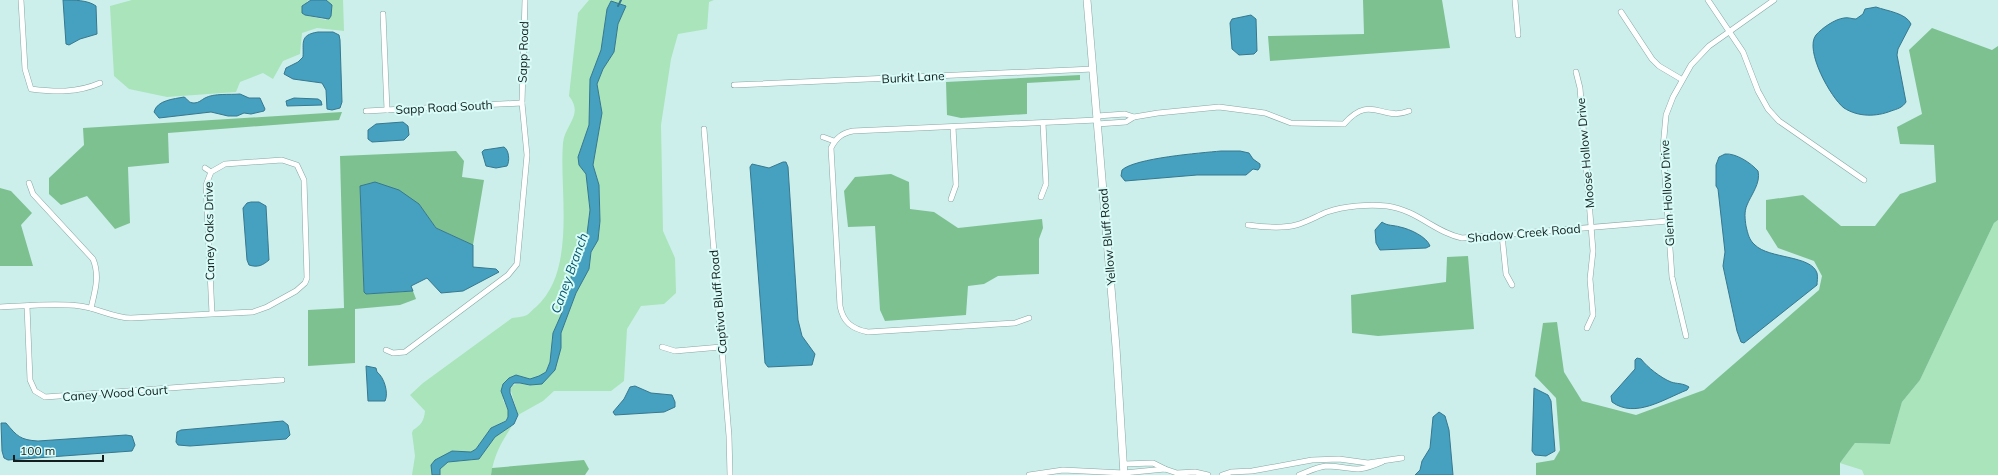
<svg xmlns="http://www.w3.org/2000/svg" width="1998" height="475" font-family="Mulish,sans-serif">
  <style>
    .green { fill: #aae4ba }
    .forest { fill: #7dc191 }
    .water { fill: #46a0c0; stroke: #36798f }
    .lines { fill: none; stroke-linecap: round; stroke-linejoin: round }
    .stream { stroke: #36798f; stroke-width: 2 }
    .street-casing { stroke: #86a7a4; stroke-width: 6 }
    .secondary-casing { stroke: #86a7a4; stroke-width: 8 }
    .street { stroke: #fff; stroke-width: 5 }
    .secondary { stroke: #fff; stroke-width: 7 }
    .labels { text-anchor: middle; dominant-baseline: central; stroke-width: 4; stroke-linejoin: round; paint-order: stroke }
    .street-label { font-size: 12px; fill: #111e1d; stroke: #d9fcf9 }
    .water-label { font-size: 13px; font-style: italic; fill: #07546b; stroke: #d9fcf9 }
  </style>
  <rect width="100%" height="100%" fill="#ccefeb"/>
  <g class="green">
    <polygon points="132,0 311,0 307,1 305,15 326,20 326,0 322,0 343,0 344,31 317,28 302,33 300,54 283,61 273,79 263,73 240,82 236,92 167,97 129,89 114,76 110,6"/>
    <path d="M589 0H714L709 2 707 29 678 34 671 59 661 125 663 231 675 258 676 293 664 304 641 306 627 329 624 381 611 391H554L543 401 518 415 510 388C517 380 530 385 542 384L561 348V333L576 293 589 269 591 252 598 240 600 221 599 185 593 165 602 113 597 84 603 69 614 52 618 24 626 6 611 1 607 9 601 50 590 79 589 125 578 157 579 165 586 174 590 210 586 242 572 272 569 289 561 315 553 333 550 362 546 372 540 376 530 379 516 375 503 400 508 410V417L505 421 491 428 476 449 471 452 452 451 431 471 432 475H412L415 456 412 433 413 430C421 425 424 421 425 411L410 395 423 383 512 318C517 317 523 317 527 315 530 313 533 309 536 307 577 270 559 192 563 143 565 124 584 115 569 96L578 13Z"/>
    <polygon points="1998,220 1998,475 1864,475 1862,470 1840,463 1855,443 1890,444 1902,402 1920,380 1994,223"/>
    <path d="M512 426C501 443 494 455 491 475H440V469L448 462 479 459 495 437Z"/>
  </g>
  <g class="forest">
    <polygon points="1363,0 1442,0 1450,48 1270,61 1268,36 1364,34"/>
    <polygon points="1932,28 1992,50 1998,46 1998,220 1994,223 1920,380 1902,402 1890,444 1855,443 1840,463 1840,475 1536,475 1536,463 1554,460 1560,450 1556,398 1535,376 1543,323 1557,322 1564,372 1582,401 1636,415 1704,390 1819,290 1822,276 1814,261 1778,248 1766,229 1766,200 1803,195 1841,226 1875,226 1900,194 1936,182 1934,145 1900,144 1897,127 1922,114 1909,50"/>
    <polygon points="1080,75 1080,80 1027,83 1027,114 961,118 947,115 946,82"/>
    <polygon points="342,112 339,120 168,133 169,163 128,167 130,223 115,229 87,196 61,205 49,194 49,178 84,145 83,128"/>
    <polygon points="456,151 464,161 462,177 484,180 473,245 436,228 419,204 360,186 364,292 366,294 413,291 416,299 400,305 355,309 355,363 308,366 308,310 344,308 340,156"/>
    <polygon points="891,174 909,182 910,209 934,212 958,228 1042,219 1043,228 1039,239 1039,274 998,276 984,284 968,286 966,315 885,321 880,310 875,226 848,227 844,191 855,177"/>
    <polygon points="0,188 11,191 32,213 21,225 33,266 0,266"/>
    <polygon points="1468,256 1474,329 1378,336 1352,333 1351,295 1446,282 1447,257"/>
    <polygon points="584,460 589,469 585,475 491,475 492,468"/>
  </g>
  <g class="water">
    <path d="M63 0C74 0 88 0 96 6L97 34 80 39 69 45 66 44Z"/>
    <polygon points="311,0 326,0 332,5 331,16 329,19 305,15 302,13 302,6"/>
    <polygon points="611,1 626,6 618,24 614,52 603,69 597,84 602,113 593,165 599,185 600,221 598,240 591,252 589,269 576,293 561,333 561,348 555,370 542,384 530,385 520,383 514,383 510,388 510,393 518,415 514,424 495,437 479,459 448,462 440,469 440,475 432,475 431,465 435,460 452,451 471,452 476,449 491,428 506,421 508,417 508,410 501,391 503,384 509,378 516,375 530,379 539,376 546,372 550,362 553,333 561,315 569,289 572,272 586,242 590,210 586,174 579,165 578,157 589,125 590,79 601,50 607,9"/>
    <path d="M1876 7C1887 11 1906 13 1911 24L1898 49 1897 55 1906 102C1902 108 1897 109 1891 111 1876 117 1858 117 1844 108 1831 98 1804 50 1816 35 1822 28 1835 19 1844 18 1848 17 1852 19 1856 19L1863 14 1865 9Z"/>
    <polygon points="1251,15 1256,19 1257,51 1254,54 1239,55 1232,49 1230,23 1232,19"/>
    <path d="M318 32H333L339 35 340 40 342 102 340 108 332 110 327 109 326 90 322 83 293 79 284 74 286 68 298 62 303 57C304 43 299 35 318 32Z"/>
    <path d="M240 94 249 98H260L265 109 264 111 251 114 244 113 237 116H228L211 112 159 118 154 112C157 100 174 99 184 97 188 99 188 103 194 103 199 103 201 100 205 98 214 93 230 95 240 94Z"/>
    <polygon points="294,98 318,99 321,101 322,105 287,106 286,101"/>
    <polygon points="403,122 408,126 409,135 404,140 372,142 368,139 368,130 376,124"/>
    <path d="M504 147C509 150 510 161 507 166L496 168 486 166 482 152 484 150Z"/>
    <path d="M1221 151H1240L1249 153 1253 159 1260 164V167L1258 170 1253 169 1246 175H1197L1125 181 1121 176 1122 170C1135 158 1200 153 1221 151Z"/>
    <path d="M1725 154C1736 153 1751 163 1758 171 1761 183 1751 195 1747 205 1744 212 1745 219 1746 226 1748 234 1749 240 1755 245 1769 259 1811 255 1817 273 1818 277 1817 282 1817 285L1744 343 1741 342 1737 331 1723 266 1725 252 1718 189 1716 186V165L1719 157Z"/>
    <polygon points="783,162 786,162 788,167 798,320 802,336 815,354 812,365 768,367 765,363 750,167 752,164 769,168"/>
    <polygon points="375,182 399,190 419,204 436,228 473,245 473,267 496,269 499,272 463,291 441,293 427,278 411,286 413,291 366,294 364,292 360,186"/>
    <path d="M251 202H259L266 206 269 260C263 265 258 268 249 265L247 260 243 208 247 203Z"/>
    <path d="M1382 222C1387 226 1394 225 1400 227 1410 229 1427 237 1430 246L1426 248 1380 250 1376 243 1375 230Z"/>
    <path d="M1637 358 1641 359C1647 367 1661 378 1671 382 1677 384 1683 383 1689 387L1687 390C1664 399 1635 419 1612 402L1611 396 1635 369V360Z"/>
    <path d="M366 366 376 368 377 372C384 377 389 393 385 401H368Z"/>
    <polygon points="635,386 651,393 672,395 675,402 675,407 664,412 615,415 613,412 624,399 630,387"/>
    <polygon points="1534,388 1548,395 1551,401 1555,451 1546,456 1535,455 1532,451"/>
    <polygon points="1439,412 1445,416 1449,430 1453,475 1415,475 1420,470 1422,461 1430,448 1433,417"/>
    <polygon points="283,421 288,425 290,435 286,439 190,446 178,445 176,442 177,432 181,430"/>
    <path d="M1 423H6C17 436 20 440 38 441L126 435 132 436 135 445 132 451 8 460 4 458 2 451Z"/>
  </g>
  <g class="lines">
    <polyline class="stream" points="618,6 621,0"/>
    <defs>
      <g id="street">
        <path d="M21 0 25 69 31 89C55 92 77 93 100 83"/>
        <polyline points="1515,0 1518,35"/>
        <polyline points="1708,0 1743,52 1758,91 1768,109 1779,121 1864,180"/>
        <polyline points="1621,12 1652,59 1659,66 1681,79"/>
        <polyline points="383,14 387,110"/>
        <polyline points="1576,72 1580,88 1593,251 1590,279 1593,315 1587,328"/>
        <polyline points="734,85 1093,69"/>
        <polyline points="366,111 522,103"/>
        <polyline points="1097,116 1125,114 1134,117"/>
        <path d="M1097 124 1126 122 1134 117 1158 113 1219 107 1265 113 1291 123 1344 124C1371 93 1382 122 1409 111"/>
        <polyline points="704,129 729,436 730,475"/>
        <polyline points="823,137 834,141"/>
        <polyline points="205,168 211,172"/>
        <path d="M29 183 33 194 93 259C100 276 95 291 91 308"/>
        <polyline points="1041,197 1046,184 1043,123"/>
        <polyline points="951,199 956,185 953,127"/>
        <path d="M1248 225C1263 227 1281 229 1296 225 1307 222 1317 216 1327 212 1344 206 1369 204 1387 206 1417 210 1436 233 1462 238L1668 221"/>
        <polyline points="1502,235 1506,274 1512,285"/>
        <polyline points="27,306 30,380 35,391 45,397 282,380"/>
        <path d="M0 307C26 306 54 303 80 306 97 308 114 318 131 318L253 312 267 307 296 291 305 283 307 278 304 180 297 165 282 160 225 164 211 172 206 185 212 314"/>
        <path d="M1029 318 1015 323 868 332C852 329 843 322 840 306L831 148C836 138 842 133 853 131L1097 120"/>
        <polyline points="1686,336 1672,277 1663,148 1666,115 1673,97 1691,65 1709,46 1774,0"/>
        <polyline points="662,347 675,351 721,347"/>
        <polyline points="386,350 393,353 405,352 508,275 517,264 527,155 522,103 525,0"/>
        <polyline points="1124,464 1153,463 1165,469"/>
        <polyline points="1029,475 1063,470 1124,473 1165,469 1177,473 1195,472 1208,475"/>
        <polyline points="1222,475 1231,472 1252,471 1312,460 1339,459 1368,463 1402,458"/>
        <path d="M1299 475C1307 472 1317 467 1326 466 1353 466 1352 475 1382 462"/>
      </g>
      <polyline id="secondary" points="1087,0 1116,347 1124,475"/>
    </defs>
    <use href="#street" class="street-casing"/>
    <use href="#secondary" class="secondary-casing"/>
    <use href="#street" class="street"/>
    <use href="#secondary" class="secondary"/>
  </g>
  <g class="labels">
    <g class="street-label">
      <text transform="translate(523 52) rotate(-88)">Sapp Road</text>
      <text transform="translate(913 77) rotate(-3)">Burkit Lane</text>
      <text transform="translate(444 107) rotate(-3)">Sapp Road South</text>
      <text transform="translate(1585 153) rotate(-95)">Moose Hollow Drive</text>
      <text transform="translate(1667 193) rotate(-93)">Glenn Hollow Drive</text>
      <text transform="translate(209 231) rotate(-91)">Caney Oaks Drive</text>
      <text transform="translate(1524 233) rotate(-5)">Shadow Creek Road</text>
      <text transform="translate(1107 237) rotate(-95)">Yellow Bluff Road</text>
      <text transform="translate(718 302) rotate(-95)">Captiva Bluff Road</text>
      <text transform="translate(115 393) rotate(-4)">Caney Wood Court</text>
    </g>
    <g class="water-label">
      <text transform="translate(569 273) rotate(-70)">Caney Branch</text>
    </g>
  </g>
  <path d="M14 455v6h89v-6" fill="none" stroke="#111e1d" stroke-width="2"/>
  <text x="20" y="455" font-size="12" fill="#111e1d" stroke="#d9fcf9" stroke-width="3" paint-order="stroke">100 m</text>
</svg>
